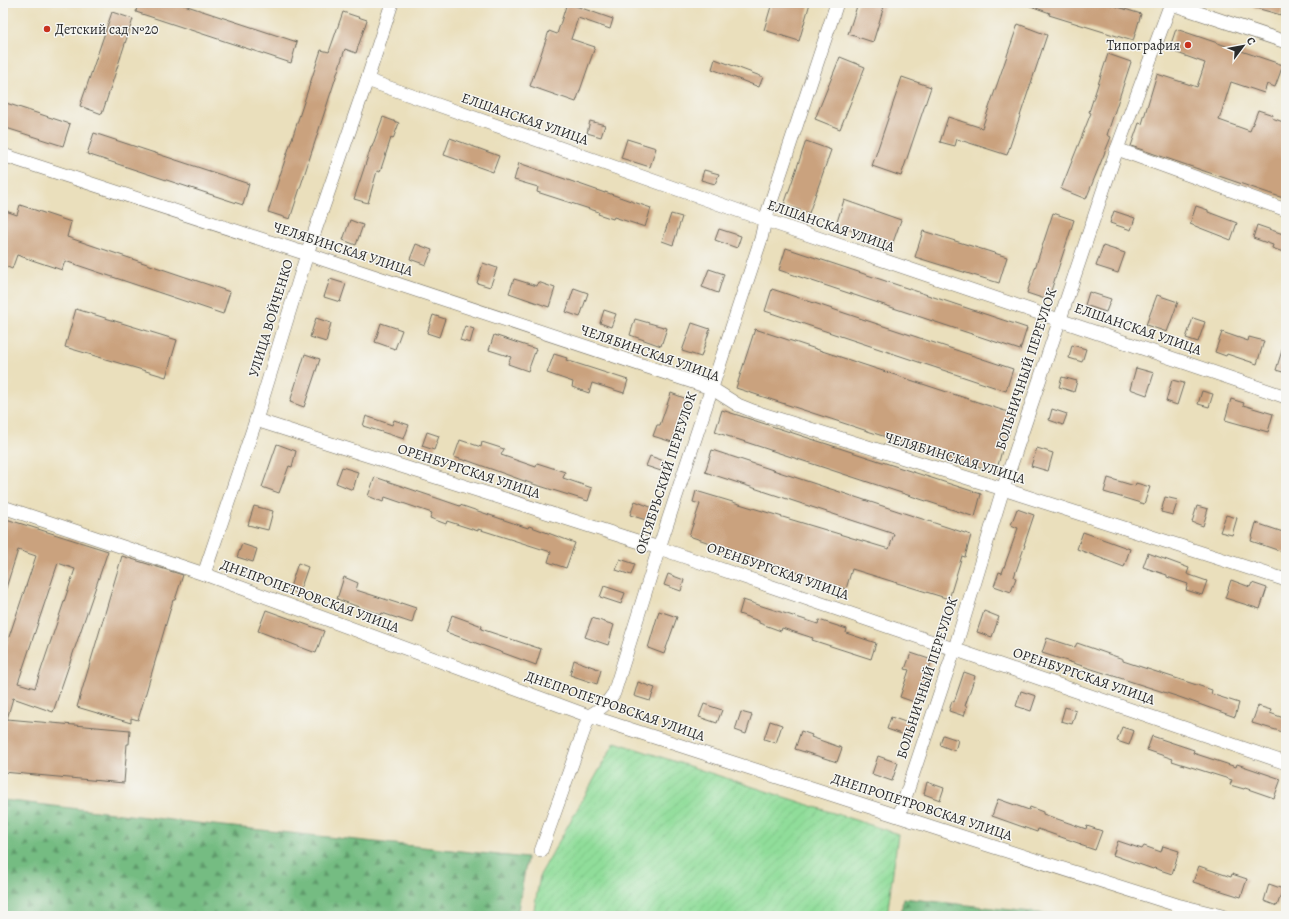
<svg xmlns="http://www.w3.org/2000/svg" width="1289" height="919" font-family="Alegreya,serif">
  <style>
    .forest { fill: url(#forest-firs); stroke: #507456 }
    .garden { fill: url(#garden-furrows); stroke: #5e8462 }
    .building { fill: #caa27e; fill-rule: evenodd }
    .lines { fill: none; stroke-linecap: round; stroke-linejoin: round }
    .street-casing { stroke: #6e6a5e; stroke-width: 14 }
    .street { stroke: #fff; stroke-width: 13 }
    .poi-dot { fill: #c8321e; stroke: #f6f6f2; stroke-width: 1.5 }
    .labels { text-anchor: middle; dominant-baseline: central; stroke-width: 3; stroke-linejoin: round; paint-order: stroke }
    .poi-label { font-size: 14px; fill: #2b2b2b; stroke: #f6f6f2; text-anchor: start }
    .street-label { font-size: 14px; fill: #2b2b2b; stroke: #f6f6f2 }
  </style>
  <defs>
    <pattern id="forest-firs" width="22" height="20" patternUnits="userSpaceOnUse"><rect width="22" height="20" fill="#74bc82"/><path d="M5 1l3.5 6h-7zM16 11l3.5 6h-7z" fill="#5f996b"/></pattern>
    <pattern id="garden-furrows" width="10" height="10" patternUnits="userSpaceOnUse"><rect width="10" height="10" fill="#90dd9a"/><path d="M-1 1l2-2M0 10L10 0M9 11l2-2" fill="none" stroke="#7cbe85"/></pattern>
  </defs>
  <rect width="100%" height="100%" fill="#f6f6f2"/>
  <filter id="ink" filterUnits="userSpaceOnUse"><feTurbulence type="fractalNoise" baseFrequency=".025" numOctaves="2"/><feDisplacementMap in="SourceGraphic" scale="8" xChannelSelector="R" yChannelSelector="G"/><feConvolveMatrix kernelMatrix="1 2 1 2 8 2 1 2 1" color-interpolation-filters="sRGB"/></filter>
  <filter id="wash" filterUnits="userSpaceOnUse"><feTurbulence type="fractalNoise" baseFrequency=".012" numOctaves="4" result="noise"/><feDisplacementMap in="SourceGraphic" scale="16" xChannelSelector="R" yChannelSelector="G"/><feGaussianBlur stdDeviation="0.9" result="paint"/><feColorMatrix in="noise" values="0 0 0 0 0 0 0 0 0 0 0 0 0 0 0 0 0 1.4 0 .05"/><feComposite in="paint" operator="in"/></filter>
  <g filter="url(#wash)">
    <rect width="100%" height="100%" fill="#eadfbc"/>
    <g class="forest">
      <polygon points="3,800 214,825 527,858 517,916 3,916"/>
      <polygon points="903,898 1058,915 1062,916 901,916"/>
    </g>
    <polygon class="garden" points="615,742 898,834 887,916 533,916 540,875"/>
    <g id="blocks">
      <g class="building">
        <polygon points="138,3 178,3 297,42 291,63 136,12"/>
        <polygon points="567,3 613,19 610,29 578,18 571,39 595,47 576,102 530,86 549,31 557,34"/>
        <polygon points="772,3 810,3 799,41 764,30"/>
        <polygon points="858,3 885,3 873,42 848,34"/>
        <polygon points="1025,3 1105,3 1141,14 1133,41 1049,15 1050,13 1025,4"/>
        <polygon points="1249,3 1284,3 1281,15 1249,6"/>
        <polygon points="112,12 133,19 102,114 80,106"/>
        <polygon points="343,12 367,20 356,53 345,49 290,219 268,212 321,50 329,52"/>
        <polygon points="1018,24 1047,35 1007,155 957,139 955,146 940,142 948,117 982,128"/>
        <polygon points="1176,29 1283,65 1275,87 1267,84 1264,93 1231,82 1219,120 1250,131 1258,110 1273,115 1272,118 1286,123 1286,199 1131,146 1139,123 1142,124 1157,74 1197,87 1205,63 1169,50"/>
        <polygon points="1108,54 1131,62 1107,135 1111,137 1086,199 1061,189 1091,113 1089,112"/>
        <polygon points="840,57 865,67 840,129 815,119"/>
        <polygon points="715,59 763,77 759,87 712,69"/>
        <polygon points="902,77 931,87 901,176 872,166"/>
        <polygon points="3,102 70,124 63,146 3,127"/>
        <polygon points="383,117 399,123 393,139 391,138 380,172 377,171 368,203 354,199 371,147 372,147"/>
        <polygon points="590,121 605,125 601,137 587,133"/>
        <polygon points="94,133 249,184 243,205 87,154"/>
        <polygon points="450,138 499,156 493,172 444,155"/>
        <polygon points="627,139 656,148 650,167 621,158"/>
        <polygon points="806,141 831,150 809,213 784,205"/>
        <polygon points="519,163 605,193 605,192 651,208 645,227 614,217 613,219 598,214 599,212 537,192 538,187 514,180"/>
        <polygon points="704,170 719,174 715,184 701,180"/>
        <polygon points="844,200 901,220 892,245 836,225"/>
        <polygon points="20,205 71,222 67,237 230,292 223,314 65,261 62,270 17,255 12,269 3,265 3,210 17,215"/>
        <polygon points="1196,206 1208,210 1208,212 1237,223 1231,240 1190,224"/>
        <polygon points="1114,211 1135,218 1131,230 1110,223"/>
        <polygon points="1053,213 1074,220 1048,300 1027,293"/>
        <polygon points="671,214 682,217 673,245 662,241"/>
        <polygon points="350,220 363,225 356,245 343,240"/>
        <polygon points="1257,225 1286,235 1286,253 1272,248 1273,245 1253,238"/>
        <polygon points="719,229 741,236 737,248 715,240"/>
        <polygon points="923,231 1007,257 999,283 915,257"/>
        <polygon points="416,244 432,250 426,265 410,259"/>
        <polygon points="1103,246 1125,253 1118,273 1096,266"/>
        <polygon points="786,248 1027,328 1020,350 779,270"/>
        <polygon points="483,263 497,268 490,287 477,283"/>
        <polygon points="709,269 724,274 718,293 702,287"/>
        <polygon points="330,279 346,284 340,302 324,297"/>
        <polygon points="514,279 537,286 538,282 555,288 549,307 509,293"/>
        <polygon points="574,288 588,293 580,317 566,312"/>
        <polygon points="772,289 1013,369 1006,391 765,311"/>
        <polygon points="1089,292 1111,299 1106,312 1085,305"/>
        <polygon points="1157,295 1178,302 1167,332 1146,325"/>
        <polygon points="76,309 177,340 166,377 65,347"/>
        <polygon points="604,310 616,314 611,327 600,323"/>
        <polygon points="433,315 445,319 439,337 427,333"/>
        <polygon points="316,318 331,323 326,342 310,337"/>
        <polygon points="1193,318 1205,322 1198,342 1186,338"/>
        <polygon points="635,319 667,328 661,346 630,335"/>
        <polygon points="381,323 402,330 395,349 375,342"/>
        <polygon points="692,323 710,329 701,357 682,351"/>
        <polygon points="465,326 474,329 470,343 460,340"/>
        <polygon points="755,329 1014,414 1008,436 1006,435 996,473 736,388"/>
        <polygon points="1222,332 1248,341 1249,337 1264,341 1257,364 1227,354 1226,356 1215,352"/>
        <polygon points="494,335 536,349 528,371 508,364 511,357 489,350"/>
        <polygon points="1284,344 1286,344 1286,373 1276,370"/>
        <polygon points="1072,345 1086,349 1082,362 1069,358"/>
        <polygon points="305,354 320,359 304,407 290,402"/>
        <polygon points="554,354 567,358 566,360 628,380 624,393 592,383 589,393 572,387 573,382 547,373"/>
        <polygon points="1136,368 1154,373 1147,395 1130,389"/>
        <polygon points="1062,377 1077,381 1074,392 1059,387"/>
        <polygon points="1172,380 1184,383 1177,405 1166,401"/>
        <polygon points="1202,391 1213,394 1209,407 1198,404"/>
        <polygon points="671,393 687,399 672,442 653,436 657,425 660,425"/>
        <polygon points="1231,399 1244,403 1243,405 1273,414 1268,432 1225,420"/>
        <polygon points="1052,409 1067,414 1063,425 1049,420"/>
        <polygon points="722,410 981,494 975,517 715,432"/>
        <polygon points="366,416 392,425 394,420 409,425 404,439 363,426"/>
        <polygon points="427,432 439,436 434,450 422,446"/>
        <polygon points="460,440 481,447 482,442 504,449 501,455 536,467 537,463 565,472 563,478 592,488 588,501 530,483 466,460 466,461 454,457"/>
        <polygon points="277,444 296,451 292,467 289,466 279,493 262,487"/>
        <polygon points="1037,448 1053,453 1048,471 1031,466"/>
        <polygon points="712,450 971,535 965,557 962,556 949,599 852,569 846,589 689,536 700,504 693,502 696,491 889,549 894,534 705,472"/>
        <polygon points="650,456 667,462 664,472 646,466"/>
        <polygon points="342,467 358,472 353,490 336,483"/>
        <polygon points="375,477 460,506 460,505 528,528 529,526 575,543 566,568 548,562 551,552 478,529 478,531 447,521 446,524 430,518 432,513 385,497 383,502 368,496"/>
        <polygon points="1108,478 1135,486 1136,483 1150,487 1144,504 1104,492"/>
        <polygon points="1165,497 1178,500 1173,515 1161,512"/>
        <polygon points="635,501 653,508 649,521 630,515"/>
        <polygon points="254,506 273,511 268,530 248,525"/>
        <polygon points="1197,506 1208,509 1203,526 1192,522"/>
        <polygon points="1017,509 1034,515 1024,545 1025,545 1014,577 1016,578 1011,592 994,586 999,572 1002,573 1018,528 1011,525"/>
        <polygon points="1226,515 1237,518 1232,535 1220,532"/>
        <path d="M3 518 108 551 53 712 13 698 7 719 130 730 129 744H127L124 783 3 772V655L36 556 18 550 5 591 3 590ZM58 563 75 569 35 688 18 683Z"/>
        <polygon points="1256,523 1286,533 1286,553 1251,541"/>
        <polygon points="1083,532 1130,549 1124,567 1077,549"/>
        <polygon points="242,544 257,549 253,562 237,557"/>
        <polygon points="1148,553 1189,568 1187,574 1207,581 1202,595 1186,590 1188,584 1167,577 1167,575 1143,567"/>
        <polygon points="122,556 183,575 175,600 173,600 138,720 131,718 131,723 77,707"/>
        <polygon points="620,559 635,564 631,575 616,570"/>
        <polygon points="298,563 308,567 299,593 289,590"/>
        <polygon points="668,574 684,580 681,591 664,585"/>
        <polygon points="344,577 358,583 356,590 400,604 401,603 416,608 412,623 382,613 381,615 337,599"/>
        <polygon points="1231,580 1250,587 1252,583 1267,588 1260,609 1225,598"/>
        <polygon points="604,586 625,593 621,604 600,597"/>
        <polygon points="743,600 818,624 819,620 847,629 846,633 876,643 871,659 812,640 813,638 782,628 781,631 759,623 759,621 739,614"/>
        <polygon points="266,610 324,631 316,653 258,631"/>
        <polygon points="659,611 677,617 664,654 648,648"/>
        <polygon points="984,611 999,617 992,637 977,632"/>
        <polygon points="452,615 482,626 481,629 541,649 536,665 446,632"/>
        <polygon points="592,618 614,625 608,645 585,637"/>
        <polygon points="1047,638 1075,647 1077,643 1123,659 1123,661 1212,690 1211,694 1239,703 1235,717 1179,697 1042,653"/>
        <polygon points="911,653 932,660 917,703 900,697 909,670 905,669"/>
        <polygon points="574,660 601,670 597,684 570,675"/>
        <polygon points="964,672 975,676 965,706 967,706 964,716 949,711 952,701 954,702"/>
        <polygon points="638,682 655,688 650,701 634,696"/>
        <polygon points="1021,691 1036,696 1031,711 1016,706"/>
        <polygon points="704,704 722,710 717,723 699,717"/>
        <polygon points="1258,706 1271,710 1270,713 1286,719 1286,733 1252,723"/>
        <polygon points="1065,707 1076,711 1072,724 1061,721"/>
        <polygon points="741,712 752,715 746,734 735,730"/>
        <polygon points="891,717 911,724 907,736 887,729"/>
        <polygon points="770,721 782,725 776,743 764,739"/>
        <polygon points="1122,727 1134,731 1129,745 1117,741"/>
        <polygon points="801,731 812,735 811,737 842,748 837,762 795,749"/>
        <polygon points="943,735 958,740 955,751 940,745"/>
        <polygon points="1152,736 1194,750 1193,753 1236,767 1237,764 1281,779 1274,798 1245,788 1244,789 1230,785 1232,780 1172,761 1173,759 1147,750"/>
        <polygon points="878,756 898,763 892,781 872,774"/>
        <polygon points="927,782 944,788 940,800 924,794"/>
        <polygon points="998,799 1029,810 1030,807 1043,812 1043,814 1086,829 1087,826 1102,831 1095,850 1080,845 1081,844 1038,829 1037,832 992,816"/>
        <polygon points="1118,841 1142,849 1144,846 1161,852 1163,846 1179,851 1172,874 1154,868 1153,869 1113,855"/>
        <polygon points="1199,866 1231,877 1232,874 1247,879 1241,897 1193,882"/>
        <polygon points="1269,884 1283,889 1277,906 1264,901"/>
      </g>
    </g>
  </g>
  <g filter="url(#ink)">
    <use href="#blocks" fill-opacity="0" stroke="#6e6a5e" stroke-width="1"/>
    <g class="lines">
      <defs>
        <g id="street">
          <polyline points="1169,3 1286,42"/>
          <polyline points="367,80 765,220 1286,397"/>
          <polyline points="1117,149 1286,210"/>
          <polyline points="3,155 307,254 711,388 738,405 753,411 1003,489 1286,580"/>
          <polyline points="256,420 659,548 1286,763"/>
          <polyline points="3,507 204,574 589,716 966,838 1177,905 1222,916"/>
          <polyline points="204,574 256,420 307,254 367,80 392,3"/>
          <polyline points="899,816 955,648 1003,489 1117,149 1171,3"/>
          <path d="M541 851 589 716C600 710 607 704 614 693L659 548 761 239 765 220 837 3"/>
        </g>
      </defs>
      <use href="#street" class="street-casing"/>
      <use href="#street" class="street"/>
    </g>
  </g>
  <g class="poi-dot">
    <circle cx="47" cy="29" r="4"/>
    <circle cx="1188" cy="45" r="4"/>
  </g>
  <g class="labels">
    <g class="poi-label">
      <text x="55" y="29">Детский сад №20</text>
      <text x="1180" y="45" text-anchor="end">Типография</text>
    </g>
    <g class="street-label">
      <text transform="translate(525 119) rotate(19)">ЕЛШАНСКАЯ УЛИЦА</text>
      <text transform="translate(831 226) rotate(19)">ЕЛШАНСКАЯ УЛИЦА</text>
      <text transform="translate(343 249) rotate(18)">ЧЕЛЯБИНСКАЯ УЛИЦА</text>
      <text transform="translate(271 318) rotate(-73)">УЛИЦА ВОЙЧЕНКО</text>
      <text transform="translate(1138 329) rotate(19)">ЕЛШАНСКАЯ УЛИЦА</text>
      <text transform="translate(650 353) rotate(19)">ЧЕЛЯБИНСКАЯ УЛИЦА</text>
      <text transform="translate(1026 369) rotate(-72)">БОЛЬНИЧНЫЙ ПЕРЕУЛОК</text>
      <text transform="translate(955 458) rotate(17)">ЧЕЛЯБИНСКАЯ УЛИЦА</text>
      <text transform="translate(469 471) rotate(18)">ОРЕНБУРГСКАЯ УЛИЦА</text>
      <text transform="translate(666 473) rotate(-72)">ОКТЯБРЬСКИЙ ПЕРЕУЛОК</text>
      <text transform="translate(778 571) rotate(19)">ОРЕНБУРГСКАЯ УЛИЦА</text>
      <text transform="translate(310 596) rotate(20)">ДНЕПРОПЕТРОВСКАЯ УЛИЦА</text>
      <text transform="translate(1084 676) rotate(19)">ОРЕНБУРГСКАЯ УЛИЦА</text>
      <text transform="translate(927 678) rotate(-72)">БОЛЬНИЧНЫЙ ПЕРЕУЛОК</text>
      <text transform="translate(615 706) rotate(19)">ДНЕПРОПЕТРОВСКАЯ УЛИЦА</text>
      <text transform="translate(922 807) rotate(18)">ДНЕПРОПЕТРОВСКАЯ УЛИЦА</text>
    </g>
  </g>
  <rect width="1289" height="919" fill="none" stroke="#f6f6f2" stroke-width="16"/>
  <g transform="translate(1243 46) rotate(58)" stroke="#f6f6f2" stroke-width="3" paint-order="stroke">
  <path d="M0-3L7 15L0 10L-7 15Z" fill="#2b2b2b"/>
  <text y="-6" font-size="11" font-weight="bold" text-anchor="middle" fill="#2b2b2b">С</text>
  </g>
</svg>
